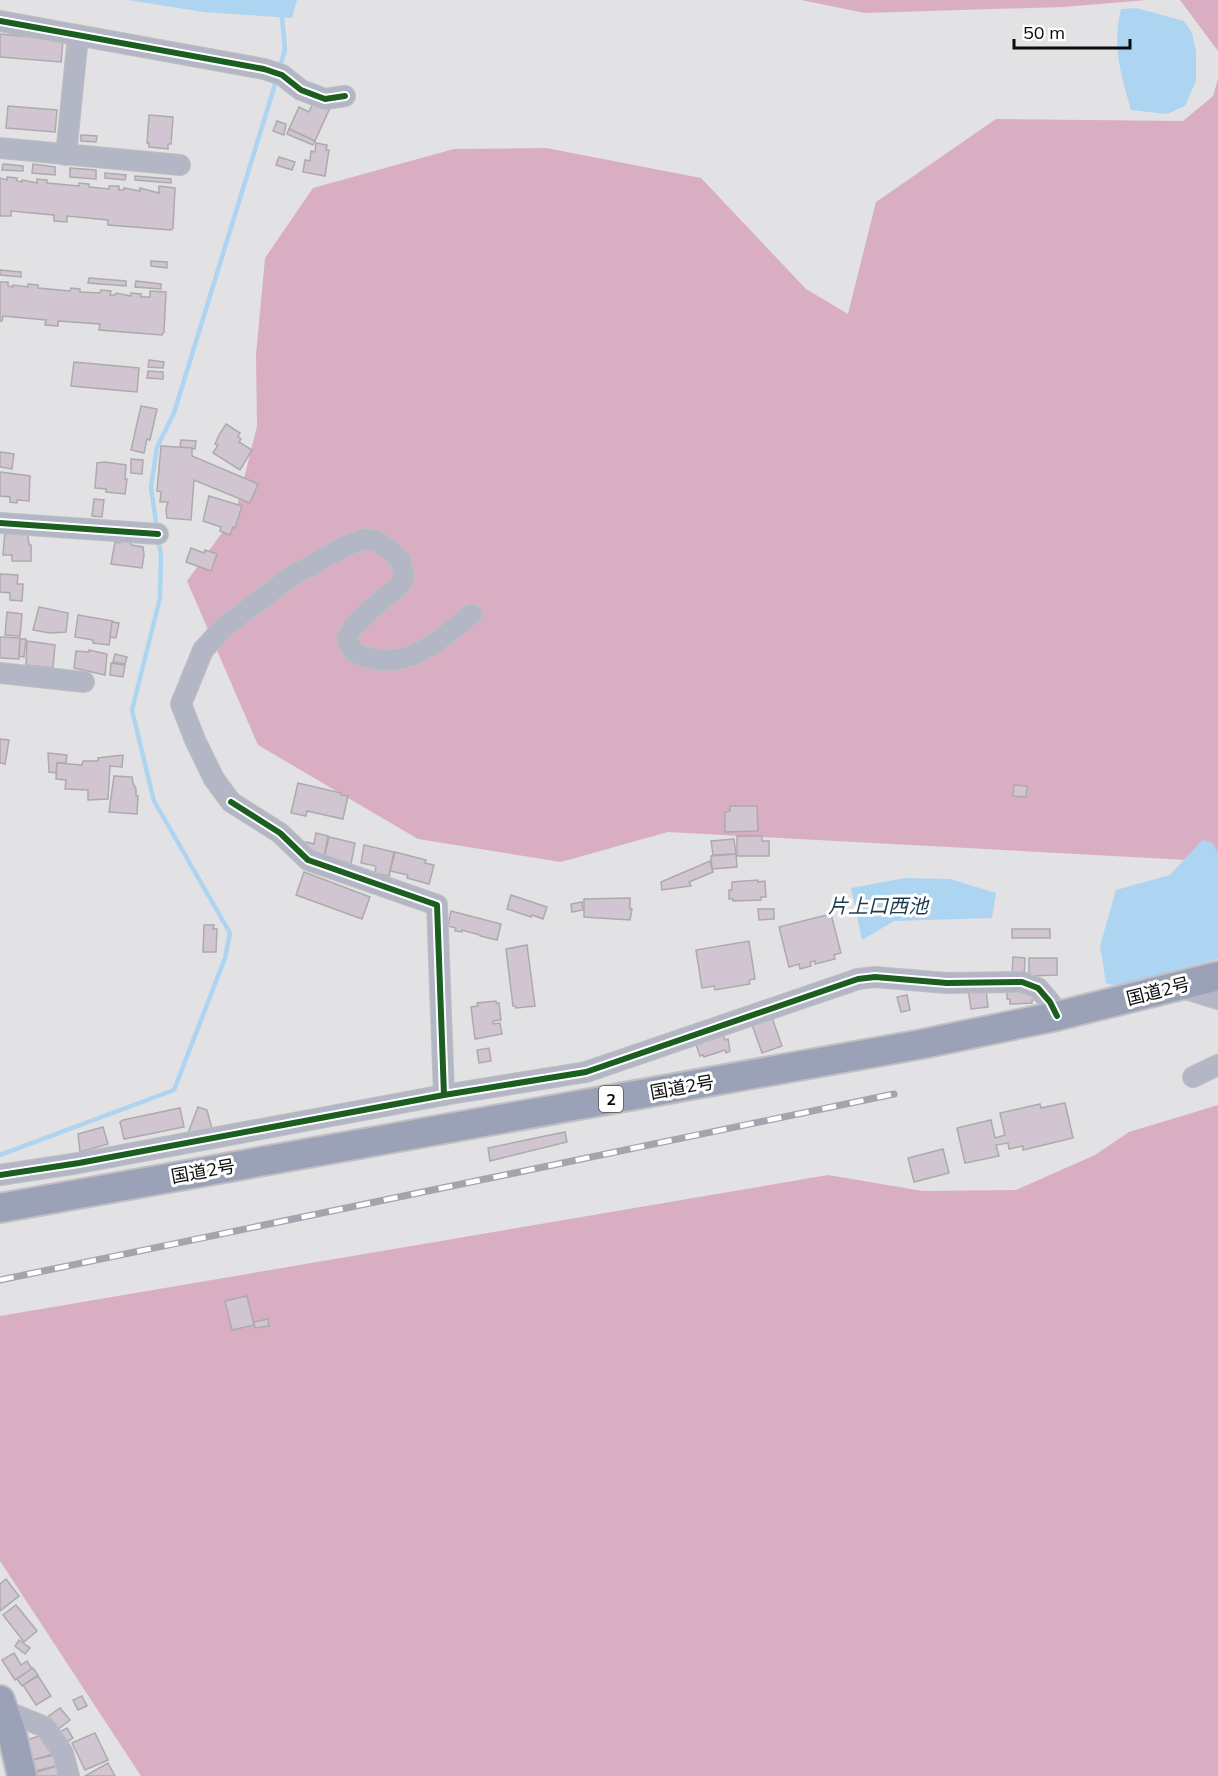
<svg xmlns="http://www.w3.org/2000/svg" width="1218" height="1776" font-family="Mulish,'Noto Sans JP',sans-serif">
  <style>
    .forest { fill: #daaec2 }
    .water { fill: #add5f2 }
    .lines { fill: none; stroke-linecap: round; stroke-linejoin: round }
    .stream { stroke: #add5f2; stroke-width: 4.5 }
    .building { fill: #d0c5d1; stroke: #acabac; stroke-width: 1.5 }
    .minor-casing { stroke: #c0bfc1; stroke-width: 22 }
    .highway-casing { stroke: #c0bfc1; stroke-width: 32 }
    .minor { stroke: #b2b6c5; stroke-width: 20 }
    .highway { stroke: #9ba2b8; stroke-width: 28 }
    .rail-casing { stroke: #a2a6ac; stroke-width: 7 }
    .rail { stroke: #fff; stroke-width: 4.5; stroke-dasharray: 14; stroke-linecap: butt }
    .cycleway-casing { stroke: #fff; stroke-width: 10 }
    .cycleway { stroke: #1b5e20; stroke-width: 6 }
    .labels { text-anchor: middle; dominant-baseline: central; stroke-width: 6; stroke-linejoin: round; paint-order: stroke }
    .shield { fill: #fff; stroke: #545455; stroke-width: 1.5 }
    .shield-label { font-size: 16px; font-weight: bold; fill: #0b0b0c }
    .street-label { font-size: 18px; fill: #0b0b0c; stroke: #fff }
    .water-label { font-size: 20px; font-style: italic; fill: #193a4e; stroke: #fff }
  </style>
  <rect width="100%" height="100%" fill="#e2e1e3"/>
  <g class="forest">
    <polygon points="801,0 1148,0 1063,7 865,13"/>
    <polygon points="1180,0 1218,0 1218,51"/>
    <polygon points="1218,79 1218,873 1206,861 668,832 561,862 418,839 258,745 187,581 235,515 257,426 256,355 265,258 313,188 454,149 546,148 701,178 806,289 848,314 876,202 996,119 1183,121 1213,96"/>
    <polygon points="1218,1105 1218,1776 141,1776 0,1561 0,1316 828,1175 923,1191 1016,1190 1095,1155 1129,1132"/>
  </g>
  <g class="water">
    <polygon points="128,0 297,0 292,18 203,12"/>
    <path d="M1136 8 1184 21 1192 33 1196 51V81L1185 106 1167 114 1131 110C1121 75 1112 46 1121 9Z"/>
    <polygon points="1202,840 1213,843 1218,853 1218,959 1117,986 1106,983 1100,946 1116,890 1170,875"/>
    <polygon points="905,878 950,879 996,893 992,918 894,921 862,940 851,888"/>
  </g>
  <g class="lines">
    <g class="stream">
      <polyline points="279,70 285,50 282,17"/>
      <polyline points="157,529 151,487 157,447 174,413 277,78"/>
      <polyline points="0,1155 174,1090 225,958 230,933 154,801 132,710 160,598 161,556 158,538"/>
    </g>
  </g>
  <g class="building">
    <polygon points="0,34 63,40 61,62 0,57"/>
    <polygon points="314,101 330,108 315,141 289,129 299,107 309,112"/>
    <polygon points="8,106 57,110 55,132 6,128"/>
    <polygon points="149,115 173,117 171,144 168,144 168,149 149,147 149,143 147,143"/>
    <polygon points="277,121 286,124 284,135 273,131"/>
    <polygon points="289,129 315,141 313,145 287,134"/>
    <polygon points="81,135 97,136 96,142 81,141"/>
    <polygon points="316,143 327,145 326,150 329,150 325,176 303,172 305,160 310,161 311,151 315,152"/>
    <polygon points="279,157 295,162 292,170 276,165"/>
    <polygon points="3,164 23,166 23,171 2,170"/>
    <polygon points="33,164 55,167 55,175 32,173"/>
    <polygon points="70,168 96,170 96,179 70,177"/>
    <polygon points="105,173 126,175 125,180 105,178"/>
    <polygon points="135,176 171,179 171,183 135,180"/>
    <polygon points="7,177 17,178 17,181 22,182 22,180 37,183 37,179 47,180 47,183 79,186 79,183 89,184 89,187 109,189 109,186 119,186 119,190 124,190 124,188 140,191 140,188 159,193 159,186 175,188 173,228 171,230 108,225 108,220 67,216 67,222 54,221 54,215 11,211 11,216 0,216 0,178 7,180"/>
    <polygon points="151,261 167,262 167,268 151,266"/>
    <polygon points="0,270 21,272 21,277 0,275"/>
    <polygon points="89,278 126,281 126,286 88,283"/>
    <polygon points="136,281 161,284 161,289 135,287"/>
    <polygon points="0,282 8,282 8,286 13,287 13,285 28,287 28,284 38,285 38,288 70,291 71,288 80,289 80,292 100,293 101,290 111,291 110,295 115,295 116,293 131,296 131,293 141,294 141,297 150,297 150,291 166,292 164,332 162,335 99,330 100,324 58,321 58,326 45,325 46,320 3,316 2,321 0,321"/>
    <polygon points="149,360 164,362 163,368 148,367"/>
    <polygon points="74,362 139,368 137,392 71,386"/>
    <polygon points="148,371 163,372 163,379 147,378"/>
    <polygon points="141,406 157,409 150,440 147,439 144,453 131,450"/>
    <polygon points="226,424 240,433 238,437 241,439 239,442 252,450 240,470 213,453 218,445 215,444 219,435"/>
    <polygon points="181,440 196,441 195,449 180,447"/>
    <polygon points="161,446 192,448 192,456 258,484 250,503 194,480 191,520 167,518 166,509 168,502 160,502 161,492 157,491"/>
    <polygon points="0,452 14,454 12,469 0,467"/>
    <polygon points="131,459 143,460 142,474 131,473"/>
    <polygon points="105,462 126,465 125,479 127,479 125,494 106,492 106,489 95,488 97,463"/>
    <polygon points="0,472 30,476 29,501 17,500 17,503 10,502 10,497 0,496"/>
    <polygon points="209,496 242,506 235,528 233,527 230,535 220,531 221,527 203,521"/>
    <polygon points="94,499 104,500 102,517 92,516"/>
    <polygon points="5,531 27,531 29,544 31,545 31,561 12,561 12,555 3,555"/>
    <polygon points="121,540 131,540 131,545 143,547 144,555 142,568 111,564 115,542 120,543"/>
    <polygon points="191,548 204,553 205,550 217,554 211,571 186,562"/>
    <polygon points="0,574 18,575 17,584 23,584 22,601 10,600 10,593 0,592"/>
    <polygon points="39,607 68,613 66,632 50,633 33,630"/>
    <polygon points="7,612 22,614 20,636 5,635"/>
    <polygon points="78,615 113,621 109,645 93,643 93,640 75,637"/>
    <polygon points="112,622 119,623 116,638 110,637"/>
    <polygon points="0,637 20,638 19,659 0,658"/>
    <polygon points="20,639 26,639 24,657 19,656"/>
    <polygon points="27,641 55,645 53,668 26,665"/>
    <polygon points="89,650 107,654 105,675 74,668 76,651 89,652"/>
    <polygon points="115,654 127,657 125,664 113,662"/>
    <polygon points="111,663 125,665 123,677 110,675"/>
    <polygon points="0,739 9,740 5,764 0,763"/>
    <polygon points="48,753 67,755 66,763 57,763 56,773 49,772"/>
    <polygon points="123,755 122,767 110,766 108,799 88,800 88,790 65,789 66,780 56,779 57,763 82,765 83,761 98,761 98,758"/>
    <polygon points="114,776 132,777 133,783 136,789 136,796 138,796 137,814 109,812"/>
    <polygon points="298,783 341,793 341,795 348,796 343,819 307,811 306,816 291,813"/>
    <polygon points="1014,785 1027,786 1026,797 1013,796"/>
    <polygon points="730,806 757,806 758,831 725,832 725,812 730,811"/>
    <polygon points="316,833 328,836 324,858 304,854 306,842 314,844"/>
    <polygon points="737,836 762,836 762,841 769,841 769,856 737,856"/>
    <polygon points="329,837 355,843 351,864 324,858"/>
    <polygon points="734,839 736,854 713,855 711,841"/>
    <polygon points="364,845 394,852 389,876 375,873 376,866 361,863"/>
    <polygon points="395,852 426,860 425,863 434,865 429,884 407,878 408,875 390,871"/>
    <polygon points="736,854 737,867 712,869 711,856"/>
    <polygon points="710,861 713,872 689,882 691,886 662,890 661,882"/>
    <polygon points="304,872 370,897 362,919 296,895"/>
    <polygon points="758,880 758,882 765,881 766,897 761,897 761,900 733,901 733,899 729,899 729,890 732,890 732,882"/>
    <polygon points="511,895 547,907 543,919 532,915 531,917 507,909"/>
    <polygon points="630,898 630,909 632,909 630,920 584,917 584,899"/>
    <polygon points="582,902 583,910 572,912 571,904"/>
    <polygon points="758,909 774,909 774,919 759,920"/>
    <polygon points="451,911 501,924 497,940 480,936 480,935 462,930 462,932 455,931 456,928 448,926"/>
    <polygon points="831,914 841,953 834,955 835,959 815,964 815,961 810,962 811,966 800,969 799,964 789,967 779,927"/>
    <polygon points="204,925 214,925 213,929 217,929 216,952 203,952"/>
    <rect x="1012" y="929" width="38" height="9"/>
    <polygon points="749,941 755,979 749,980 750,984 715,990 714,986 702,988 696,950"/>
    <polygon points="527,945 535,1006 516,1008 515,1006 513,1006 506,949"/>
    <polygon points="1013,957 1025,958 1024,978 1012,977"/>
    <polygon points="1029,958 1057,958 1057,975 1029,976"/>
    <polygon points="968,988 986,990 988,1007 971,1009"/>
    <polygon points="1007,989 1035,992 1035,1000 1032,1000 1032,1003 1010,1004 1010,999 1007,999"/>
    <polygon points="907,995 910,1010 901,1012 897,997"/>
    <polygon points="496,1001 496,1003 499,1003 501,1020 493,1021 493,1024 500,1023 502,1034 475,1039 471,1007 478,1006 477,1003"/>
    <polygon points="770,1012 782,1046 762,1053 750,1019"/>
    <polygon points="722,1032 725,1040 728,1039 730,1051 726,1053 725,1050 704,1057 703,1055 700,1056 695,1042"/>
    <polygon points="489,1048 491,1061 479,1063 477,1050"/>
    <polygon points="1065,1103 1073,1138 1023,1150 1023,1146 1009,1149 1008,1143 996,1145 999,1156 965,1163 957,1128 991,1120 995,1138 1005,1135 1000,1113 1040,1104 1041,1108"/>
    <polygon points="198,1107 207,1110 212,1129 188,1133"/>
    <polygon points="180,1108 184,1127 124,1139 120,1122 123,1120"/>
    <polygon points="103,1127 108,1144 80,1152 78,1134"/>
    <polygon points="565,1132 567,1142 490,1161 488,1148"/>
    <polygon points="943,1149 949,1173 914,1182 908,1158"/>
    <polygon points="247,1296 254,1325 232,1330 225,1301"/>
    <polygon points="268,1319 269,1326 255,1328 254,1322"/>
    <polygon points="6,1579 19,1596 0,1611 0,1584"/>
    <polygon points="16,1605 37,1631 24,1642 3,1615"/>
    <polygon points="19,1640 30,1648 25,1654 15,1646"/>
    <polygon points="14,1653 21,1665 27,1661 32,1669 15,1680 2,1660"/>
    <polygon points="33,1668 38,1675 22,1686 17,1679"/>
    <polygon points="38,1676 51,1696 36,1705 23,1685"/>
    <polygon points="82,1696 87,1706 78,1710 73,1700"/>
    <polygon points="60,1708 70,1720 56,1731 46,1718"/>
    <polygon points="67,1728 73,1738 65,1743 58,1733"/>
    <polygon points="95,1733 108,1760 85,1770 72,1743"/>
    <polygon points="42,1735 45,1745 50,1744 53,1754 33,1760 27,1740"/>
    <polygon points="54,1755 56,1766 36,1771 33,1760"/>
    <polygon points="108,1763 115,1776 85,1776"/>
    <polygon points="57,1766 60,1776 38,1776 37,1772"/>
  </g>
  <g class="lines">
    <defs>
      <g id="minor">
        <polyline points="0,21 264,69 282,75 301,90 325,99 345,96"/>
        <polyline points="0,148 180,165"/>
        <polyline points="66,155 78,36"/>
        <polyline points="0,523 158,534"/>
        <polyline points="0,673 84,682"/>
        <polyline points="1179,987 1218,999"/>
        <polyline points="1193,1077 1218,1065"/>
        <path d="M444 1095 437 905 308 860 280 833 231 802 214 779 195 740 181 704 203 650 224 627 292 576 344 547 364 539 377 541 390 550 401 562 404 577 400 585 372 608 353 627 347 638C351 651 356 655 369 658 412 669 441 638 472 614"/>
        <polyline points="0,1175 79,1163 444,1095 586,1072 858,979 875,977 947,983 1022,982 1038,988 1050,1002 1057,1016"/>
        <polyline points="3,1710 45,1727 63,1753 69,1776"/>
      </g>
      <g id="highway">
        <polyline points="0,1208 922,1044 1057,1016 1218,976"/>
        <polyline points="0,1700 12,1734 22,1776"/>
      </g>
    </defs>
    <use href="#minor" class="minor-casing"/>
    <use href="#highway" class="highway-casing"/>
    <use href="#minor" class="minor"/>
    <use href="#highway" class="highway"/>
    <defs>
      <polyline id="rail" points="0,1280 894,1094"/>
    </defs>
    <use href="#rail" class="rail-casing"/>
    <use href="#rail" class="rail"/>
    <defs>
      <g id="cycleway">
        <polyline points="0,21 264,69 282,75 301,90 325,99 345,96"/>
        <polyline points="0,523 158,534"/>
        <polyline points="231,802 280,833 308,860 437,905 444,1095"/>
        <polyline points="0,1175 79,1163 444,1095 586,1072 858,979 875,977 947,983 1022,982 1038,988 1050,1002 1057,1016"/>
      </g>
    </defs>
    <use href="#cycleway" class="cycleway-casing"/>
    <use href="#cycleway" class="cycleway"/>
  </g>
  <g class="labels">
    <rect class="shield" x="599" y="1086" width="24" height="26" rx="4.5"/>
    <g class="shield-label">
      <text x="611" y="1099">2</text>
    </g>
    <g class="street-label">
      <text transform="translate(1158 991) rotate(-14)">国道2号</text>
      <text transform="translate(682 1087) rotate(-10)">国道2号</text>
      <text transform="translate(203 1171) rotate(-10)">国道2号</text>
    </g>
    <g class="water-label">
      <text x="878" y="905">片上口西池</text>
    </g>
  </g>
  <path d="M1014 39v9h116v-9" fill="none" stroke="#0b0b0c" stroke-width="3"/>
  <text x="1023" y="39" font-size="18" fill="#0b0b0c" stroke="#ffffff" stroke-width="4.5" paint-order="stroke">50 m</text>
</svg>
